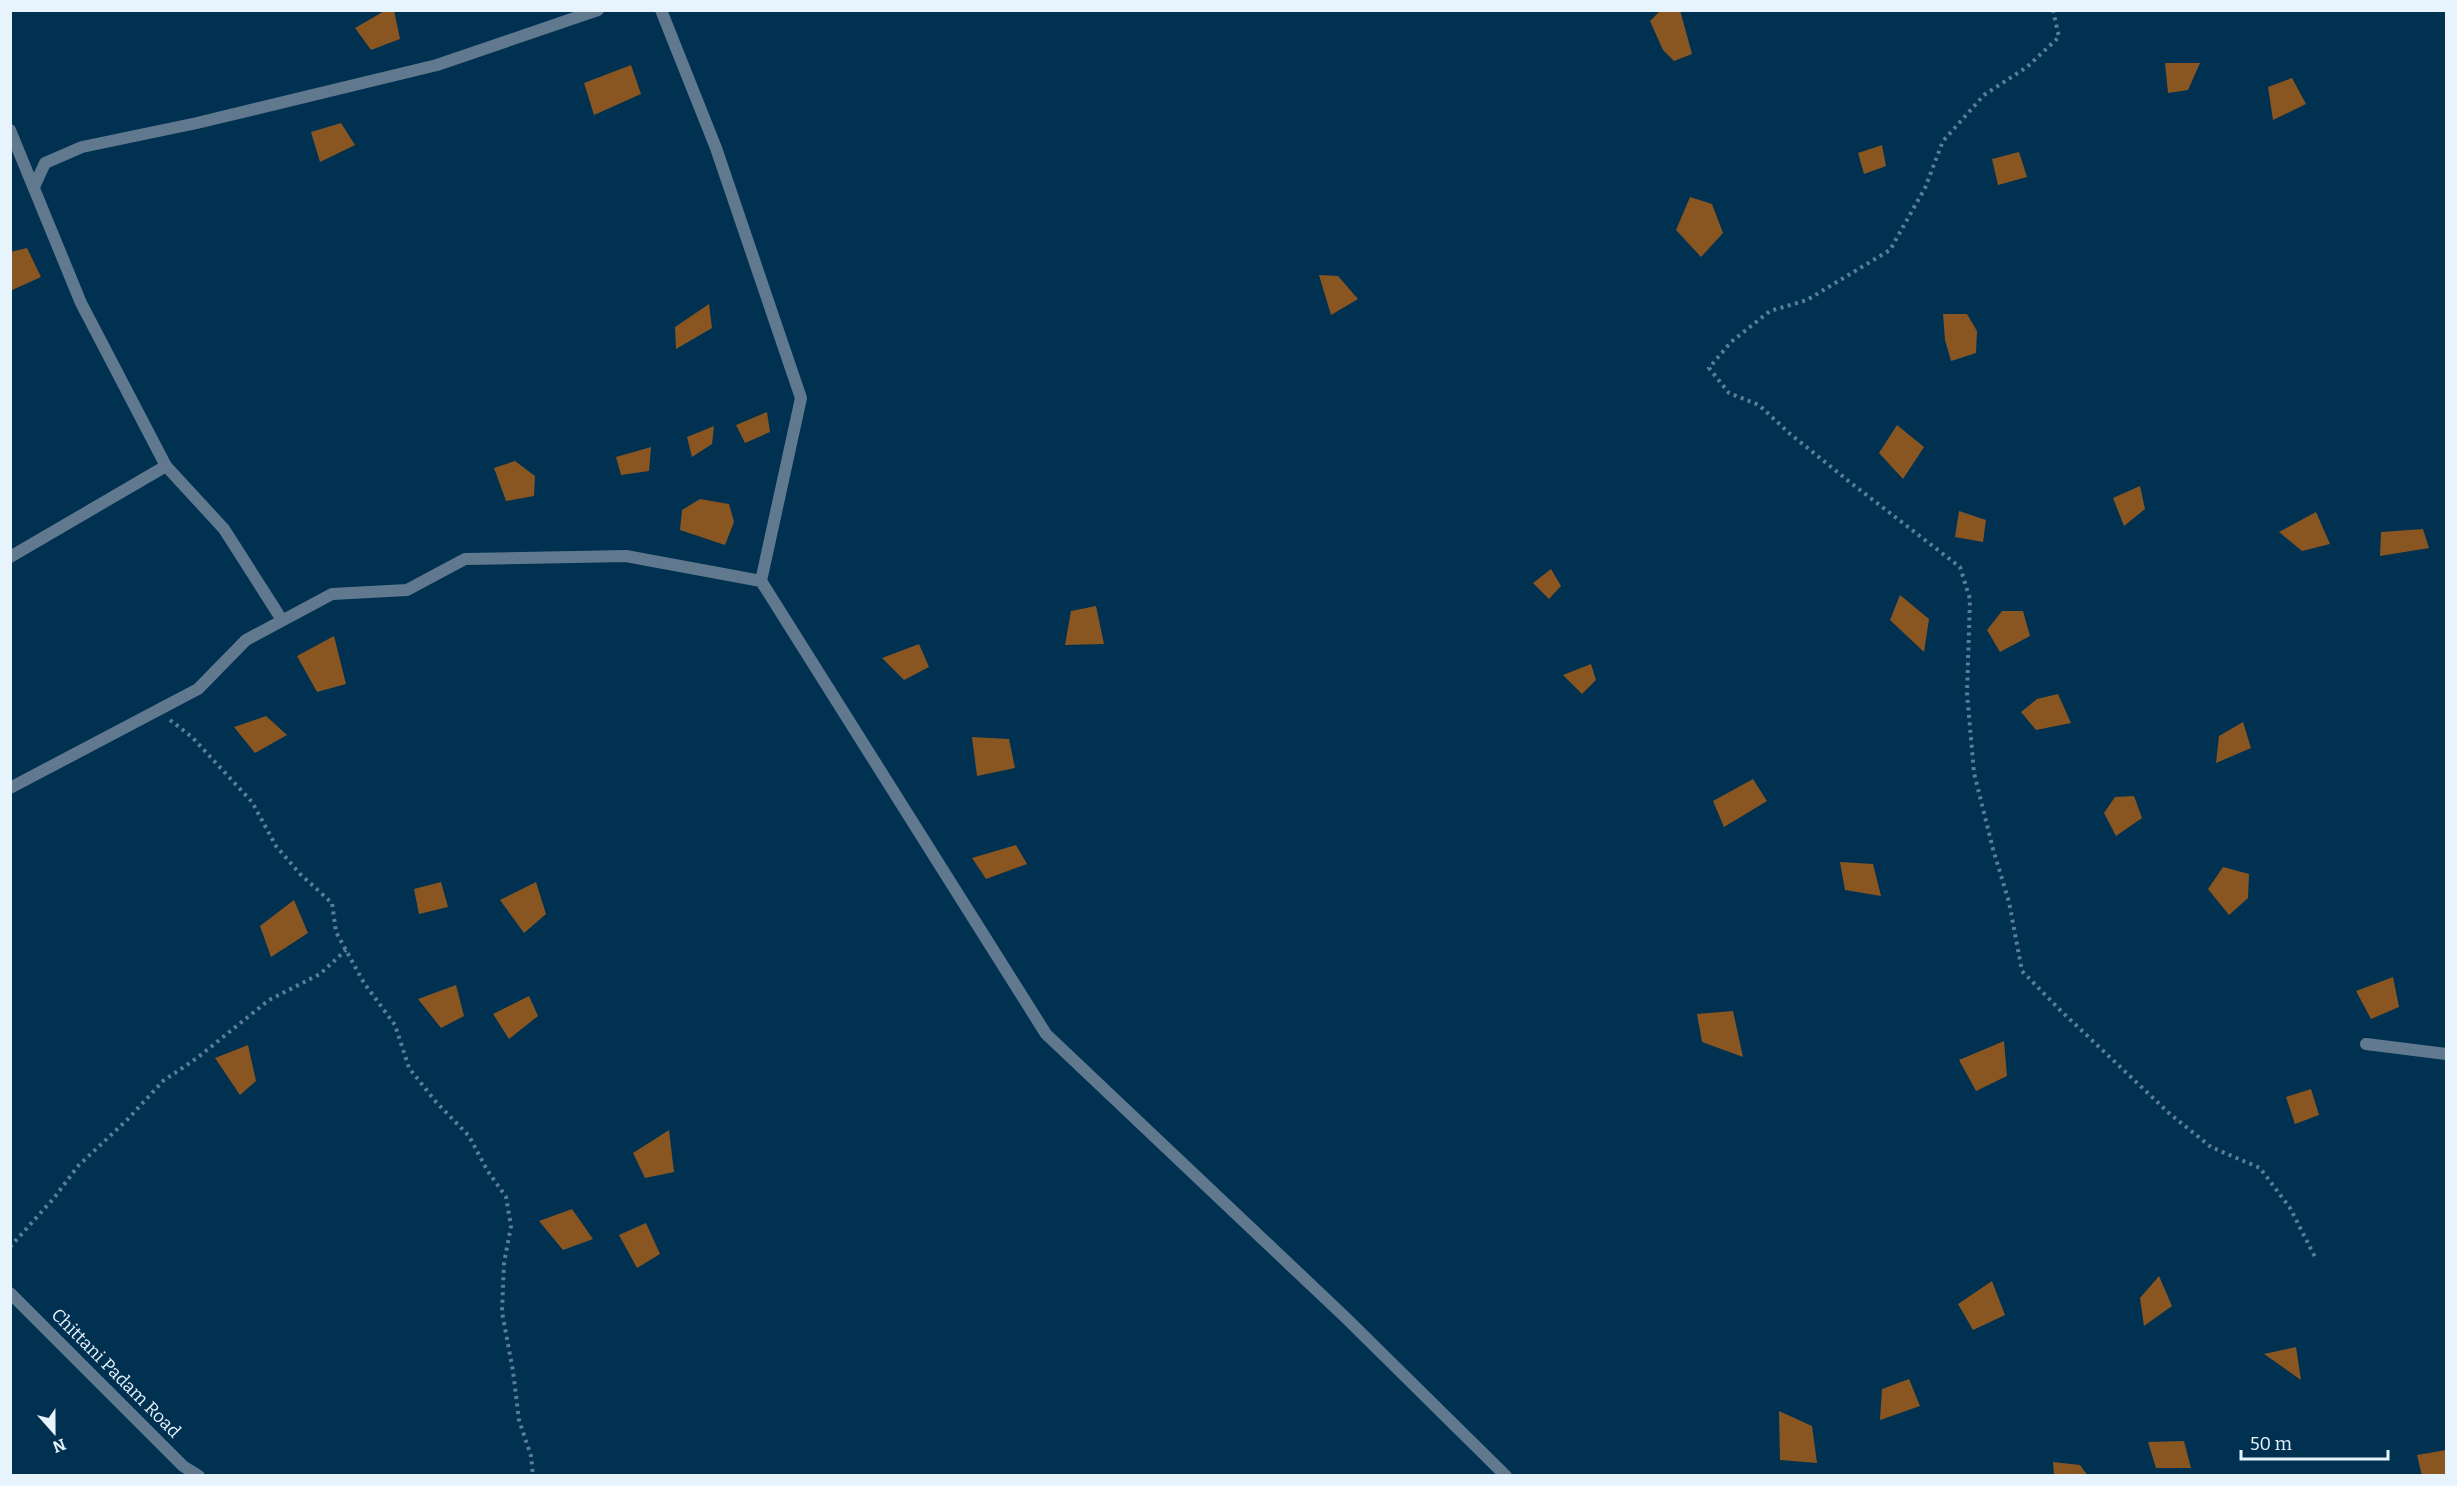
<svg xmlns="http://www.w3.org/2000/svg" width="2457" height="1486" font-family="Bitter,serif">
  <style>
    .building { fill: #895621 }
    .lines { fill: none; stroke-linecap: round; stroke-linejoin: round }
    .path { stroke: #5b7e95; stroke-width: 4; stroke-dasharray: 3 4.5; stroke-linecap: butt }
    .minor { stroke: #61798e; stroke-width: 12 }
    .labels { text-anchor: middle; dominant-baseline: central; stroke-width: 4.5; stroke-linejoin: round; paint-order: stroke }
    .street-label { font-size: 18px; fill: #e7f3fd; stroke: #003151 }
  </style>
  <rect width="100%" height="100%" fill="#003151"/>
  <g class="building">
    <polygon points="386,10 394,10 400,39 371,50 355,28"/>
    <polygon points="1661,10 1680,10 1692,54 1674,61 1663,50 1650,21"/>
    <polygon points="2165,63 2200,63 2188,90 2168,93"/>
    <polygon points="631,65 641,94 594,115 584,83"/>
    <polygon points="2292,78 2306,104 2273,120 2268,87"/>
    <polygon points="341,123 355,145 320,162 311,132"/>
    <polygon points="1882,145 1886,166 1864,174 1858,153"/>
    <polygon points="2019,152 2027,177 1998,185 1992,159"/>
    <polygon points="1690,197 1712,204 1723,233 1701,257 1676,230"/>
    <polygon points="27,248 41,277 10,291 10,252"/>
    <polygon points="1319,275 1338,276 1358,299 1331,315"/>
    <polygon points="709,304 712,328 676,349 675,327"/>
    <polygon points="1943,314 1967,314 1977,331 1976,353 1951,361 1945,340"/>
    <polygon points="767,412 770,432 745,443 736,425"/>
    <polygon points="1897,425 1924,447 1903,479 1879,453"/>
    <polygon points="714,426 712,444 692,457 687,437"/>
    <polygon points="651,447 649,471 621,475 616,457"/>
    <polygon points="515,461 535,476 534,496 506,501 494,468"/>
    <polygon points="2140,486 2145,509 2124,526 2113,498"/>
    <polygon points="700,499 729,504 734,522 725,545 680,530 682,510"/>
    <polygon points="1959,511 1986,520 1983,542 1955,537"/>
    <polygon points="2316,512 2330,544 2302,551 2279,532"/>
    <polygon points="2423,529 2429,548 2380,556 2381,532"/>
    <polygon points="1551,569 1561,586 1549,599 1533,583"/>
    <polygon points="1900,595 1929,619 1924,652 1890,620"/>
    <polygon points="1096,606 1104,644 1065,645 1071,611"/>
    <polygon points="2002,611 2023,611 2030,636 2000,652 1987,630"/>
    <polygon points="334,636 346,684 317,692 297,656"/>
    <polygon points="919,644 929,667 904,680 882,658"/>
    <polygon points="1591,664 1596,680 1582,694 1563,675"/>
    <polygon points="2058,694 2071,723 2036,730 2021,712 2037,699"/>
    <polygon points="266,716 287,735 255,753 234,727"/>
    <polygon points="2243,722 2251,748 2216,763 2219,736"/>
    <polygon points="972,737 1009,739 1015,768 977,776"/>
    <polygon points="1753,779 1767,801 1724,827 1713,801"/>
    <polygon points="2134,796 2142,818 2116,836 2104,813 2115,797"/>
    <polygon points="1016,845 1027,864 986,879 972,858"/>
    <polygon points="1840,862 1873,864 1881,896 1845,890"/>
    <polygon points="2223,867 2249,874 2248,898 2229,915 2208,889"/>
    <polygon points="441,882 448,907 419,914 414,889"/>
    <polygon points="536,882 546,914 524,933 500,900"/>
    <polygon points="294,900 308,933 271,957 260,926"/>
    <polygon points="2393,977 2399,1007 2371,1019 2356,991"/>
    <polygon points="456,985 464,1016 441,1028 418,999"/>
    <polygon points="529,996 538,1016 509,1039 493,1014"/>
    <polygon points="1733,1011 1743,1057 1702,1042 1697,1014"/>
    <polygon points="2004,1041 2007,1076 1976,1091 1959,1060"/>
    <polygon points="248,1045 256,1081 240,1095 215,1058"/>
    <polygon points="2311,1089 2319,1115 2295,1124 2286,1097"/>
    <polygon points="669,1130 674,1172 645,1178 633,1153"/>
    <polygon points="572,1209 593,1239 563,1250 539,1221"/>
    <polygon points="646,1223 660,1254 637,1268 619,1235"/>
    <polygon points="2159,1276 2172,1306 2144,1326 2140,1298"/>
    <polygon points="1992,1281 2005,1315 1973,1330 1958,1304"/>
    <polygon points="2296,1347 2301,1380 2264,1354"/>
    <polygon points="1909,1379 1920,1406 1880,1420 1882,1389"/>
    <polygon points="1779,1411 1812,1426 1817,1463 1780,1460"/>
    <polygon points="2184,1441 2191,1468 2156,1468 2148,1442"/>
    <polygon points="2446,1450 2446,1476 2422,1476 2417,1455"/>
    <polygon points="2053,1462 2080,1465 2088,1476 2054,1476"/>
  </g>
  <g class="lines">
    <g class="path">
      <polyline points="2053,10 2059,37 2027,67 1984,95 1943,141 1925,188 1890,250 1807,300 1770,311 1731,342 1709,368 1729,393 1759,405 1789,433 1851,483 1960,567 1970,599 1967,693 1974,773 1993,849 2009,902 2022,971 2060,1010 2170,1114 2211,1147 2260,1168 2290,1208 2315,1257"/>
      <polyline points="170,720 192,737 252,802 276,846 300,874 332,903 336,932 364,983 395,1025 409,1068 436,1102 469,1136 487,1170 506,1197 511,1226 504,1263 502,1312 513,1371 519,1420 531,1456 533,1476"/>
      <polyline points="10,1247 54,1198 78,1166 128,1119 163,1081 197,1058 269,1000 320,974 346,950"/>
    </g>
    <g class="minor">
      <polyline points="661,10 716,148 801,398 761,581"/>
      <polyline points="10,130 81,303 166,466 10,557"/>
      <polyline points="34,187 45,163 82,147 197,123 437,65 598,10"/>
      <polyline points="166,466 224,529 282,620"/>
      <polyline points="10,788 198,689 246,640 332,594 407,590 465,559 626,556 761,581 1046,1034 1346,1318 1506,1476"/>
      <polyline points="2366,1044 2446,1054"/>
      <polyline points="10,1293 183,1466 199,1476"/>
    </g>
  </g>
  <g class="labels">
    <g class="street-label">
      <text transform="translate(116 1373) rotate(45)">Chittani Padam Road</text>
    </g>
  </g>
  <rect width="2457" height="1486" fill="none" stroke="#e7f3fd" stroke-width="24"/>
  <g transform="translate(54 1432) rotate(159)" stroke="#003151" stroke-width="4.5" paint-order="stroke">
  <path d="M0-4.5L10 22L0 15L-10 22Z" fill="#e7f3fd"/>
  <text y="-9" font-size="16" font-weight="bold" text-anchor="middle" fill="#e7f3fd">N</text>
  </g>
  <path d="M2241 1450v9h147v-9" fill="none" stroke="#e7f3fd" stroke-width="3"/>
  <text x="2250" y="1450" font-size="18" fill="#e7f3fd" stroke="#003151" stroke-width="4.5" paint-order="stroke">50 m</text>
</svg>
